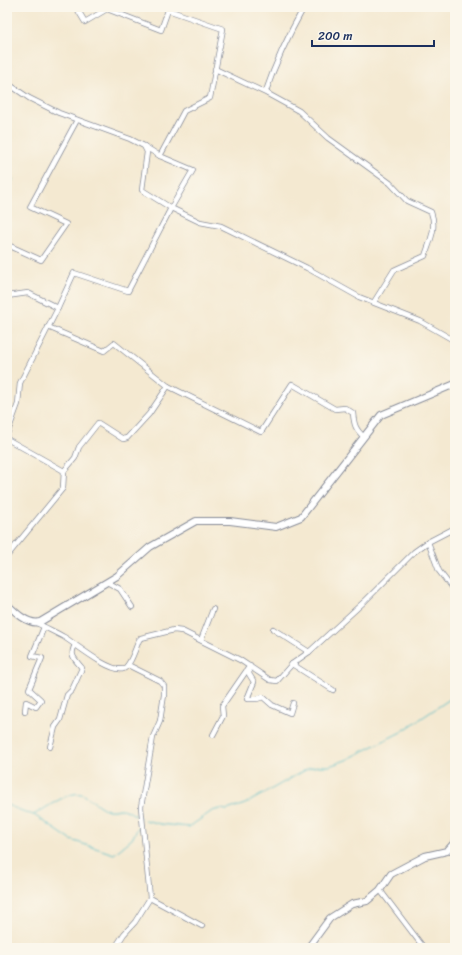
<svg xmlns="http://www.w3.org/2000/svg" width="462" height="955" font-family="Sriracha,sans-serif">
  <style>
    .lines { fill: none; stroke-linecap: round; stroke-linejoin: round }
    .stream { stroke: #4bb9c5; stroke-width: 1 }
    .minor-casing { stroke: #888c98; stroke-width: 6 }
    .tertiary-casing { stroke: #888c98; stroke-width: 8 }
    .minor { stroke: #fff; stroke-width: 4.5 }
    .tertiary { stroke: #fff; stroke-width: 6 }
  </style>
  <rect width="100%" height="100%" fill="#fbf7ec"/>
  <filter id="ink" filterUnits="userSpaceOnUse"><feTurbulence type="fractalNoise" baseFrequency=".025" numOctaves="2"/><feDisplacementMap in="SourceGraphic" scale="8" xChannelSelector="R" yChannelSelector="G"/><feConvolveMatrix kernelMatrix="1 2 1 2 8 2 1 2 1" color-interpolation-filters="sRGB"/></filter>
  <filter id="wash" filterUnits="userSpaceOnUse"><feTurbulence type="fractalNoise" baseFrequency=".012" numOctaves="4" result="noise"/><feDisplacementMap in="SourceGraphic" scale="16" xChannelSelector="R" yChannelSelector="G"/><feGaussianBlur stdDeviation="0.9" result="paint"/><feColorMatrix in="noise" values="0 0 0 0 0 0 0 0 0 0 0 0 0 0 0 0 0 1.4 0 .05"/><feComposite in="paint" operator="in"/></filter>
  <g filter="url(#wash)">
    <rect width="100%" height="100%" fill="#f4e9d1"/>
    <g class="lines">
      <g class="stream">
        <polyline points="7,182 13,180"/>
        <path d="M7 805 33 815C46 809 71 788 84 795 91 799 97 805 105 809 111 811 114 810 120 809 127 809 134 815 140 818"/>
        <polyline points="34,815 71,840 114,854 132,839 140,824"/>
        <polyline points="145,820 160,824 189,827 212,811 220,809 227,810 245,804 309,768 318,766 329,766 346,760 401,732 450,699 455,692"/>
      </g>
    </g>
  </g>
  <g filter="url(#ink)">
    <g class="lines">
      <defs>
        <g id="minor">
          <polyline points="76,7 85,22 107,9 107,8"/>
          <path d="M304 7C289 34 276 61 266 91L268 94 299 111 328 138 390 183 407 201 431 212C437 228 430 241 425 256L394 270 374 302"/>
          <polyline points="215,69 268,94"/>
          <polyline points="7,83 29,98 59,113 130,139 144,146 147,152 142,190 171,208 200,222 221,226 307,268 359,297 420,321 455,341"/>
          <polyline points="144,146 160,156"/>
          <polyline points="7,250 10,246 41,260 66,224 30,207 77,120"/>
          <polyline points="7,296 28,293 58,308 20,383 18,404 7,434"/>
          <polyline points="58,308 74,273 128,291 171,208 193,170 160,156 184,111 210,98 223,29 168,10 161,30 107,9"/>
          <polyline points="48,327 104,351 114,343 168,386"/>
          <polyline points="7,439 64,471"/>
          <polyline points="428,542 439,571 455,592"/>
          <path d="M7 556 63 488 64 471 75 458 79 447 98 423 123 439 127 438 149 414 168 386 261 432 292 384 335 409 345 408 353 413C354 424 355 429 364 437"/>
          <polyline points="107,582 120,589 132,607"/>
          <path d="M37 623C46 628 55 632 64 637 77 645 109 672 123 669 130 667 136 647 139 640L141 638 174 630 182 631 240 660 270 680 277 681 292 664 309 652 365 601 414 552 428 542 455 528"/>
          <polyline points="273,629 309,652"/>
          <polyline points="201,640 213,609"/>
          <polyline points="292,664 333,690"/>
          <polyline points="250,666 249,674 254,682 247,699 257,699 263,697 272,705 290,713 293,703"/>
          <polyline points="25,711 26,702 36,707 41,700 29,689 42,658 32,656 44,627"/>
          <polyline points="213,735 223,716 222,706 249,667"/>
          <path d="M50 747 55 727 60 720 67 695 72 690 82 668C75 659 69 656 75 645"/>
          <polyline points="380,890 424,948"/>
          <polyline points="150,898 202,926"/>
          <polyline points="115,948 124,934 135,922 150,898 141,807 153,737 160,721 164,695 164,686 160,681 128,665"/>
        </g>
        <g id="tertiary">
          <path d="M7 604C15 612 28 625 40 622L117 576 150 547 196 521H230L276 527 301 517 381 415 455 384"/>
          <polyline points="308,948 330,918 352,904 367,901 380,890 391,874 425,856 447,851 455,842"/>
        </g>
      </defs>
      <use href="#minor" class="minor-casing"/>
      <use href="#tertiary" class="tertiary-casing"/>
      <use href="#minor" class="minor"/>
      <use href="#tertiary" class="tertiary"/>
    </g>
  </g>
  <rect width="462" height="955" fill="none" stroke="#fbf7ec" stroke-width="24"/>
  <path d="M312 40v6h122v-6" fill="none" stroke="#1b2f5e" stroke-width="2"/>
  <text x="318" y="40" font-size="12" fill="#1b2f5e" stroke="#fbf7ec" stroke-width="3" paint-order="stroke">200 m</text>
</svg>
